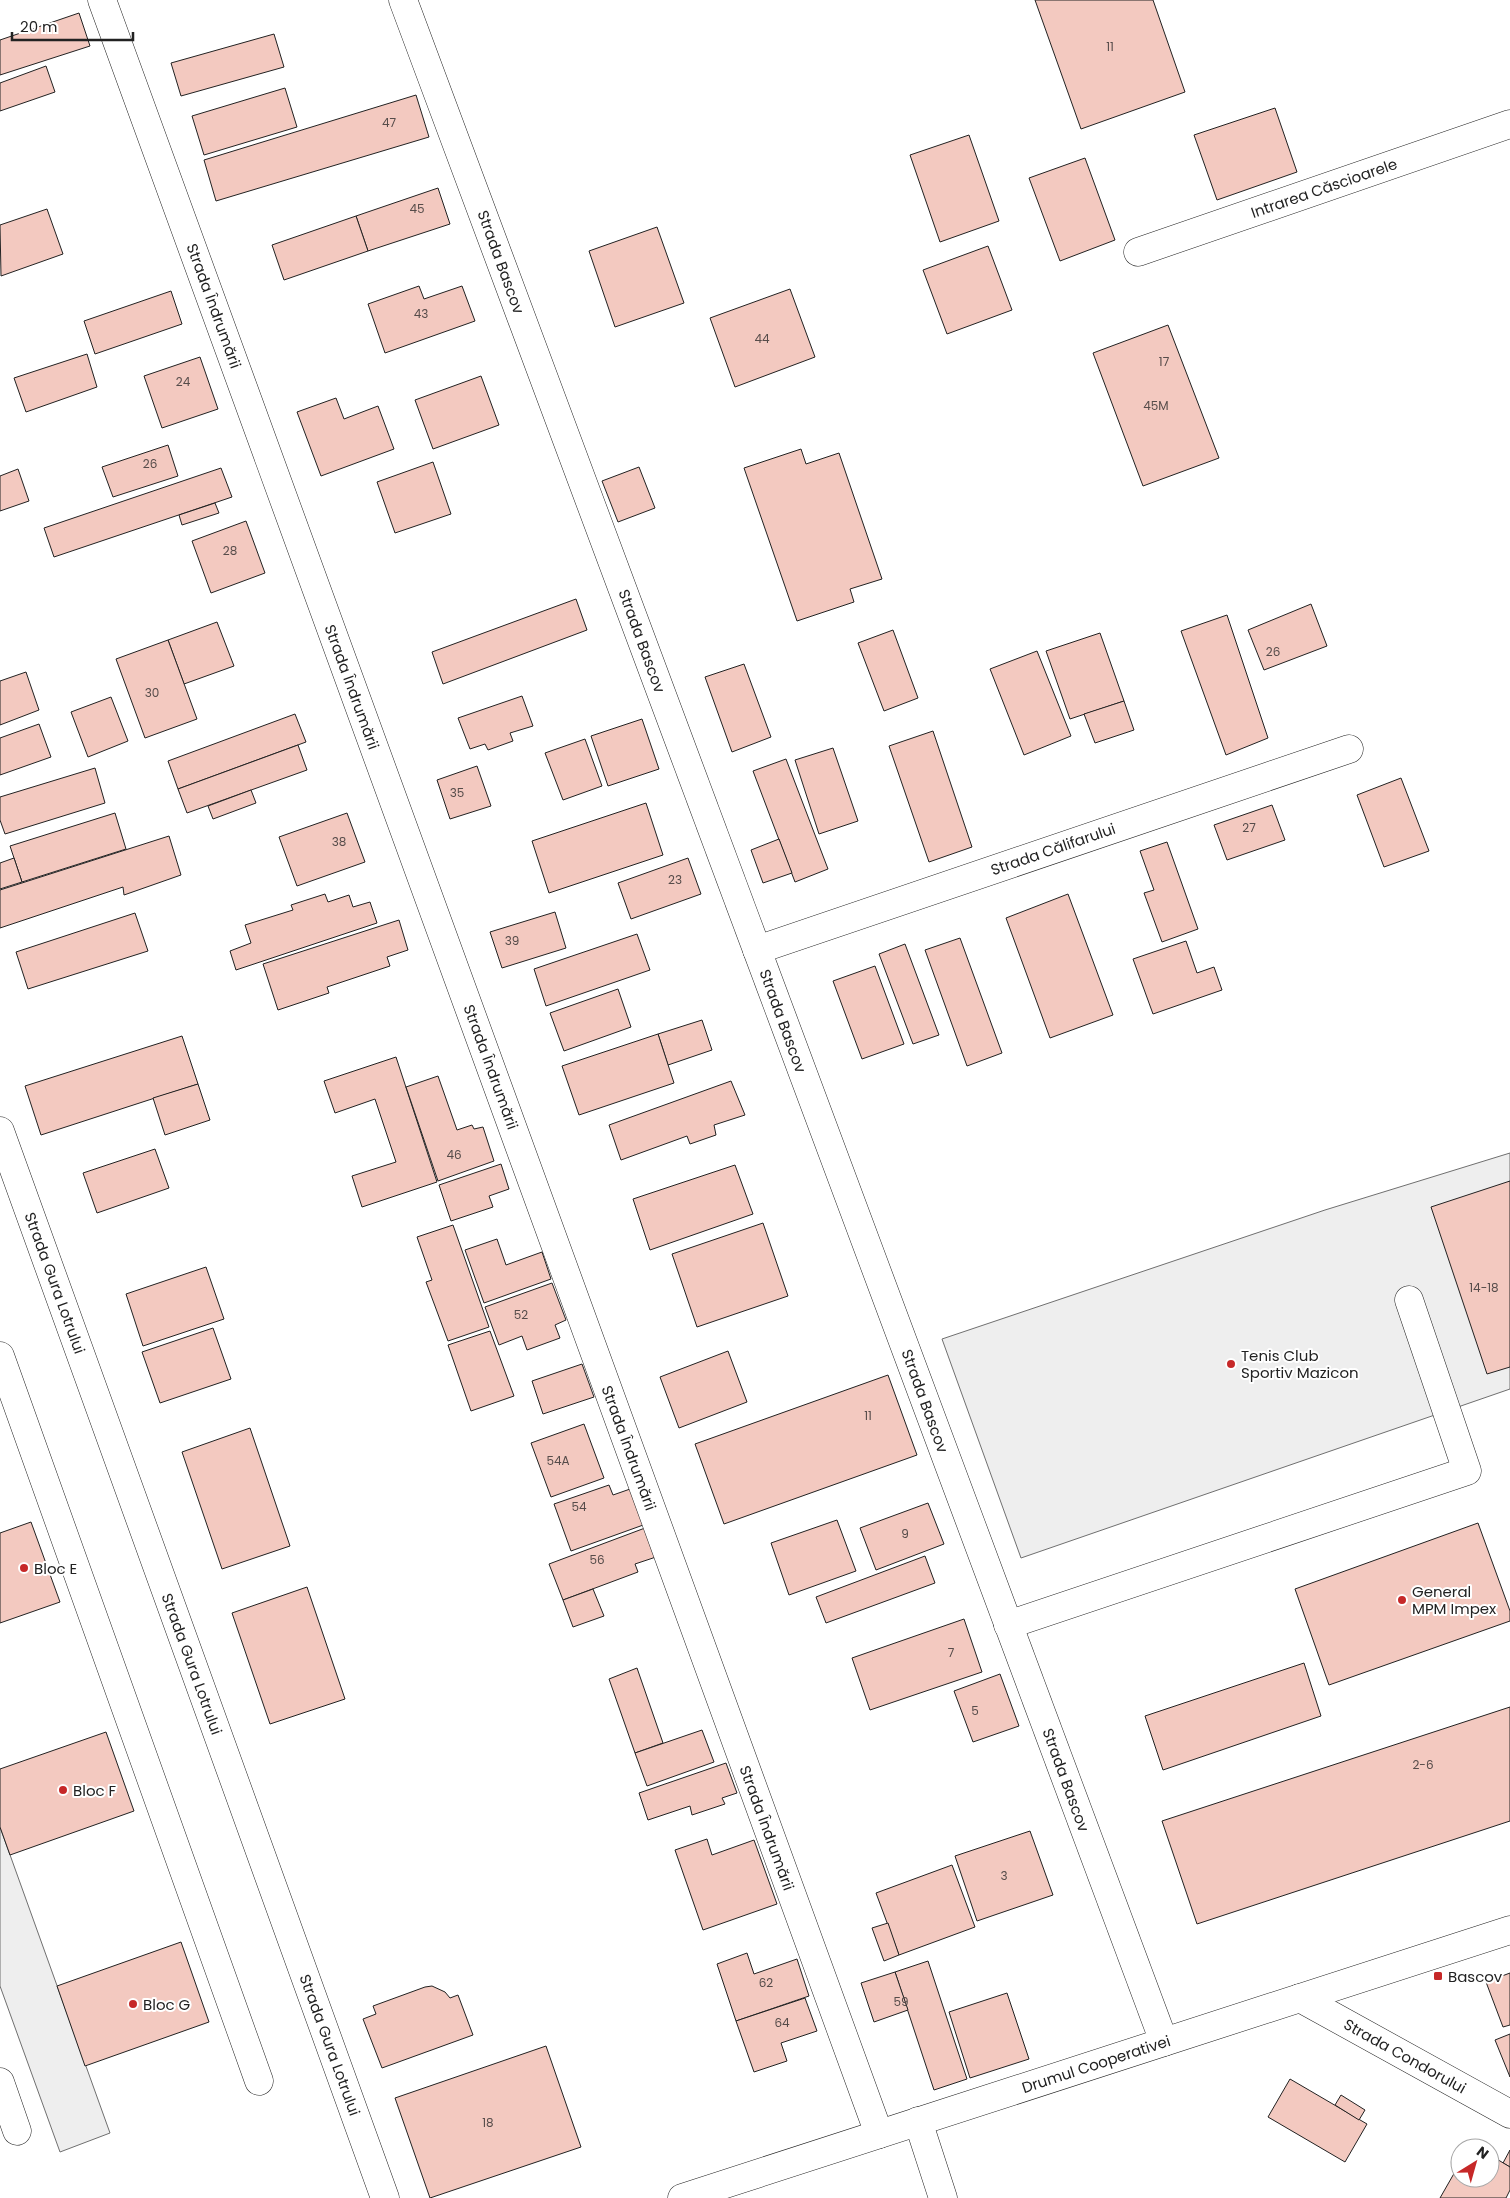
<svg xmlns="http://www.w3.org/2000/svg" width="1510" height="2198" font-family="Poppins,sans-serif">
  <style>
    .green { fill: #eee; stroke: #6f6f6f }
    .building { fill: #f3c9c0; stroke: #222 }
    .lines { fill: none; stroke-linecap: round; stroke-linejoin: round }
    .minor-casing { stroke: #222; stroke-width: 29 }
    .minor { stroke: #fff; stroke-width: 28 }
    .poi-dot { fill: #c62828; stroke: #fff; stroke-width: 2 }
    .labels { text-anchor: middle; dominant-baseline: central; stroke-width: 4; stroke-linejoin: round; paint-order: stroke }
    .number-label { font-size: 12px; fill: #564c4a }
    .street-label { font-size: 15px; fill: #222; stroke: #fff }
    .poi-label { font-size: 15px; fill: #222; stroke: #fff; text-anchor: start }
  </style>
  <rect width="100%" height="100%" fill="#fff"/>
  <g class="green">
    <polygon points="1510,1153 1510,1389 1021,1558 942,1339 1325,1210"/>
    <polygon points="0,1827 110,2133 60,2152 0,1986"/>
  </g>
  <g class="building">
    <polygon points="1035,0 1153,0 1185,92 1081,129"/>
    <polygon points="79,13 90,46 0,75 0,40"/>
    <polygon points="274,34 284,67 181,96 171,63"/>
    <polygon points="46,66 55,92 0,111 0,83"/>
    <polygon points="285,88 297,127 204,155 192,116"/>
    <polygon points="416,95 429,137 216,201 204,160"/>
    <polygon points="1275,108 1297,172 1217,200 1194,135"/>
    <polygon points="969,135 999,221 940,242 910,155"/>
    <polygon points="1085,158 1115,240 1060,261 1029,178"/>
    <polygon points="438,188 450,224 368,251 356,216"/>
    <polygon points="47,209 63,254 1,276 0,225"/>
    <polygon points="356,216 368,251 284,280 272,245"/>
    <polygon points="657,227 684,303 615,327 589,251"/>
    <polygon points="988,246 1012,310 947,334 923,270"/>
    <polygon points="419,286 424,299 462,286 475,321 385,353 368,304"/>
    <polygon points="790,289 815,357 735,387 710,318"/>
    <polygon points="171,291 182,324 95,354 84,321"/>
    <polygon points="1168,325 1219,458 1143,486 1093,353"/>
    <polygon points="87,354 97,387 26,412 14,378"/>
    <polygon points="200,357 218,409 162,428 144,376"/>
    <polygon points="481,376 499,425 433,449 415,400"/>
    <polygon points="336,398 344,419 378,406 394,449 321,476 297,412"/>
    <polygon points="168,445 178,476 113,497 102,467"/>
    <polygon points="801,449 806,464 839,453 882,579 850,589 854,602 797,621 744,468"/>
    <polygon points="433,462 451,514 395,533 377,482"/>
    <polygon points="639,467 655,508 618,522 602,481"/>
    <polygon points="221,468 232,497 54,557 44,528"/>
    <polygon points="18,469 29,501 0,511 0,476"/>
    <polygon points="215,503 219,513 182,525 179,515"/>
    <polygon points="246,521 265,573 211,593 192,541"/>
    <polygon points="576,599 587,630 443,684 432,652"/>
    <polygon points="1311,604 1327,646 1264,670 1248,630"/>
    <polygon points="1227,615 1268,738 1226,755 1181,631"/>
    <polygon points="217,622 234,666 184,684 168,640"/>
    <polygon points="893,630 918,698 884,711 858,643"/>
    <polygon points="1100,633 1124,701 1070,719 1046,651"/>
    <polygon points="168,640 197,719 145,738 116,659"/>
    <polygon points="1037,651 1071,736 1024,755 990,669"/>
    <polygon points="744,664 771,737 732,752 705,677"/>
    <polygon points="26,672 39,710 0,725 0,681"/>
    <polygon points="522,696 533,726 510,733 513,741 488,750 485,744 470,749 458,718"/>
    <polygon points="111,697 128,741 88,757 71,712"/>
    <polygon points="1124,701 1134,730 1095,743 1084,714"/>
    <polygon points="295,714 306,742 178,789 168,761"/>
    <polygon points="642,719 659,769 608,786 591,736"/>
    <polygon points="39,724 51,757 0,775 0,738"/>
    <polygon points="933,731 972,847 929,862 889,746"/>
    <polygon points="585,739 602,786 563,800 545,753"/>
    <polygon points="298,745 307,770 187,813 178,789"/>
    <polygon points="833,748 858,821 819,834 795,760"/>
    <polygon points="786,759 828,869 795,882 753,771"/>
    <polygon points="477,766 491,806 450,819 437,780"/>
    <polygon points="95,768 105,803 5,834 0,820 0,797"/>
    <polygon points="1401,778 1429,851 1384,867 1357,795"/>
    <polygon points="251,790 256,803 213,819 208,806"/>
    <polygon points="646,803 663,855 549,893 532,841"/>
    <polygon points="1272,805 1285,840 1227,860 1214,825"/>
    <polygon points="115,813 126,849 22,882 10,846"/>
    <polygon points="347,813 365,862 297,886 279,837"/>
    <polygon points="169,836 181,875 124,895 123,887 0,928 0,890"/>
    <polygon points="779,839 792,873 763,883 751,850"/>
    <polygon points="1167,842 1198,929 1162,942 1144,893 1154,890 1140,851"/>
    <polygon points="14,858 22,882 0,889 0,863"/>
    <polygon points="688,858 701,894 631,919 618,883"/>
    <polygon points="325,894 328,902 349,895 353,907 370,902 377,923 236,970 230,951 251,943 245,925 293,910 291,905"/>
    <polygon points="1068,894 1113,1015 1050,1038 1006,918"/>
    <polygon points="555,912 566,948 502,968 490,932"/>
    <polygon points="135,913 148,951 28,989 16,952"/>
    <polygon points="399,920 408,950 387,957 390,966 327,987 329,993 278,1010 263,964"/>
    <polygon points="637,934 650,970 546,1006 534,969"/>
    <polygon points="960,938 1002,1053 967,1066 925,950"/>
    <polygon points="1186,941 1197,973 1214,967 1222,990 1153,1014 1133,959"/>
    <polygon points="905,944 939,1035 913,1044 879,954"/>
    <polygon points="875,966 904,1044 862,1059 833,981"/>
    <polygon points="618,989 631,1027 564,1051 550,1013"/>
    <polygon points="702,1020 712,1050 668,1065 658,1034"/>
    <polygon points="658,1034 674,1083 579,1115 562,1066"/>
    <polygon points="182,1036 198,1084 41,1135 25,1086"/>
    <polygon points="396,1057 437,1182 362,1207 352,1176 396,1162 375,1099 335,1113 324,1081"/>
    <polygon points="438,1076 457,1130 472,1125 474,1129 483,1127 494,1161 438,1181 406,1087"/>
    <polygon points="731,1081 745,1115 714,1125 716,1135 690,1144 687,1136 621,1160 609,1125"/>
    <polygon points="198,1084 210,1120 165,1135 153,1098"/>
    <polygon points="155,1149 169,1188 97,1213 83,1173"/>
    <polygon points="501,1164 509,1189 489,1196 493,1207 451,1221 439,1185"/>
    <polygon points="735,1165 753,1214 650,1250 633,1199"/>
    <polygon points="1510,1181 1510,1367 1487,1374 1431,1207"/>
    <polygon points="763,1223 788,1296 697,1327 672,1254"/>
    <polygon points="453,1225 489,1327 448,1341 426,1282 432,1280 417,1237"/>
    <polygon points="497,1239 506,1265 542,1252 551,1279 484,1303 465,1250"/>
    <polygon points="206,1267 224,1319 143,1346 126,1294"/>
    <polygon points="552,1283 566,1320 555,1325 560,1338 527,1350 522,1336 499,1345 485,1307"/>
    <polygon points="213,1328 231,1379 160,1403 142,1352"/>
    <polygon points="490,1331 514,1396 471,1411 448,1345"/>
    <polygon points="728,1351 747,1402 679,1428 660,1377"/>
    <polygon points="582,1364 594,1397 543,1414 532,1381"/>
    <polygon points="888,1375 917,1455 724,1524 695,1444"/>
    <polygon points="584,1424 604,1478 551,1497 531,1443"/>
    <polygon points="250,1428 290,1546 222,1569 182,1452"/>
    <polygon points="609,1485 613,1495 633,1488 646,1524 571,1551 554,1504"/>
    <polygon points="928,1503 944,1544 876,1570 860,1528"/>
    <polygon points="837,1520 856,1571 789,1595 771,1543"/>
    <polygon points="31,1522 60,1602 0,1623 0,1533"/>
    <polygon points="1478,1523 1510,1611 1510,1621 1329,1685 1295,1589"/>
    <polygon points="645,1528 656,1557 635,1564 638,1572 563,1600 549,1564"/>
    <polygon points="925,1556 935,1583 826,1623 816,1597"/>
    <polygon points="307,1587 345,1699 270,1724 232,1613"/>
    <polygon points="593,1589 604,1616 573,1627 563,1600"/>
    <polygon points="964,1619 982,1672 870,1710 852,1658"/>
    <polygon points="1304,1663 1321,1716 1163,1770 1145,1716"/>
    <polygon points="637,1668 663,1743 635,1753 609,1679"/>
    <polygon points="1000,1674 1019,1726 973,1742 954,1691"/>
    <polygon points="1510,1707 1510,1821 1197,1924 1162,1821"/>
    <polygon points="702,1730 714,1762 647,1786 635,1753"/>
    <polygon points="106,1732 134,1811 10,1855 0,1827 0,1769"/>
    <polygon points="726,1763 737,1793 722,1798 725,1804 692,1815 690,1806 648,1820 639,1793"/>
    <polygon points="1030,1831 1053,1895 977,1921 955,1856"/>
    <polygon points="707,1839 712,1855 754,1840 777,1904 703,1930 675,1850"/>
    <polygon points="952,1865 975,1927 899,1955 876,1893"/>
    <polygon points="888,1923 899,1955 884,1961 872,1928"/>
    <polygon points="181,1942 209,2022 85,2066 57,1986"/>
    <polygon points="747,1953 754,1974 797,1959 809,1996 736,2021 717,1964"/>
    <polygon points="928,1961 967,2079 934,2090 895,1972"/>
    <polygon points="895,1972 908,2010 874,2022 861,1983"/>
    <polygon points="1510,1973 1510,2025 1503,2027 1486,1982"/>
    <polygon points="432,1986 445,1992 450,1998 458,1995 473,2035 382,2068 363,2019 376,2014 373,2006 425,1987"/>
    <polygon points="1007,1993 1029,2059 970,2078 949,2012"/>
    <polygon points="805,1998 817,2031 781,2043 787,2061 754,2072 736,2021"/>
    <polygon points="1510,2034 1510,2077 1495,2040"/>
    <polygon points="546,2046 581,2147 430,2198 395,2098"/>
    <polygon points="1290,2079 1367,2124 1345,2162 1268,2117"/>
    <polygon points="1341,2095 1365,2110 1359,2120 1335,2105"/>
    <polygon points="1510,2150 1510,2167 1503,2163"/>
    <polygon points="1490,2155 1510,2167 1510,2190 1506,2198 1440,2198 1460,2163 1460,2178 1490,2178"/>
  </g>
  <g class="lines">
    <defs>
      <g id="minor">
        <polyline points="102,0 879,2134"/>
        <polyline points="403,0 1164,2042"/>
        <polyline points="1138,252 1510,124"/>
        <polyline points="757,950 1349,749"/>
        <polyline points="0,1131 385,2198"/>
        <polyline points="0,1356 259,2081"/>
        <polyline points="1008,1625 1467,1471 1409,1300"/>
        <polyline points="1300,1998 1510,2114"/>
        <polyline points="0,2082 17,2131"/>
        <polyline points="918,2121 943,2198"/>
        <polyline points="682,2198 1510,1930"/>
      </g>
    </defs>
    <use href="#minor" class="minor-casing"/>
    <use href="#minor" class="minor"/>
  </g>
  <g class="poi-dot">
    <circle cx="1231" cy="1364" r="5"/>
    <circle cx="24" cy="1568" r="5"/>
    <circle cx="1402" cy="1600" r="5"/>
    <circle cx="63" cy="1790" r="5"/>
    <rect x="1433" y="1971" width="10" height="10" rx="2.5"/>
    <circle cx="133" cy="2004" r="5"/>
  </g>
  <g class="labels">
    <g class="number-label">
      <text x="1110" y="46">11</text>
      <text x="389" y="122">47</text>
      <text x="417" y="208">45</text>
      <text x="421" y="313">43</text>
      <text x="762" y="338">44</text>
      <text x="1164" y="361">17</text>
      <text x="183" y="381">24</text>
      <text x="1156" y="405">45M</text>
      <text x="150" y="463">26</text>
      <text x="230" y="550">28</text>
      <text x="1273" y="651">26</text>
      <text x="152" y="692">30</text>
      <text x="457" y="792">35</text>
      <text x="1249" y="827">27</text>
      <text x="339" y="841">38</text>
      <text x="675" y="879">23</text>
      <text x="512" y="940">39</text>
      <text x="454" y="1154">46</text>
      <text x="1484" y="1287">14-18</text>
      <text x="521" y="1314">52</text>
      <text x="868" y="1415">11</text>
      <text x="558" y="1460">54A</text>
      <text x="579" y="1506">54</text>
      <text x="905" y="1533">9</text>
      <text x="597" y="1559">56</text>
      <text x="951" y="1652">7</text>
      <text x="975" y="1710">5</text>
      <text x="1423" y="1764">2-6</text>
      <text x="1004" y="1875">3</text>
      <text x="766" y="1982">62</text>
      <text x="901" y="2001">59</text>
      <text x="782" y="2022">64</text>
      <text x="488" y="2122">18</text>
    </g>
    <g class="street-label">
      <text transform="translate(1324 188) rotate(-19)">Intrarea Căscioarele</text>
      <text transform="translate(501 262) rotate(70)">Strada Bascov</text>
      <text transform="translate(214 306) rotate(70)">Strada Îndrumării</text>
      <text transform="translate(642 641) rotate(70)">Strada Bascov</text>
      <text transform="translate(352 687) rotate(70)">Strada Îndrumării</text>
      <text transform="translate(1053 849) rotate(-19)">Strada Călifarului</text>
      <text transform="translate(783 1021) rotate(70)">Strada Bascov</text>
      <text transform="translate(491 1067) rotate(70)">Strada Îndrumării</text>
      <text transform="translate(55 1283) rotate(70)">Strada Gura Lotrului</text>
      <text transform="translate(925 1401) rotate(70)">Strada Bascov</text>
      <text transform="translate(629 1448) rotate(70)">Strada Îndrumării</text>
      <text transform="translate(192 1664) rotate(70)">Strada Gura Lotrului</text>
      <text transform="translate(1066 1780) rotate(70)">Strada Bascov</text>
      <text transform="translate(767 1828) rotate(70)">Strada Îndrumării</text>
      <text transform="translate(330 2045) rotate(70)">Strada Gura Lotrului</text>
      <text transform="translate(1405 2056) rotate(29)">Strada Condorului</text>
      <text transform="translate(1096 2064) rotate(-18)">Drumul Cooperativei</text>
    </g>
    <g class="poi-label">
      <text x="1241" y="1355">Tenis Club<tspan x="1241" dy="17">Sportiv Mazicon</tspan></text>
      <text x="34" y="1568">Bloc E</text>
      <text x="1412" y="1591">General<tspan x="1412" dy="17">MPM Impex</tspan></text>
      <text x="73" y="1790">Bloc F</text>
      <text x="1448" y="1976">Bascov</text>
      <text x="143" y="2004">Bloc G</text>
    </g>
  </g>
  <g transform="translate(1475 2163) rotate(37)"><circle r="24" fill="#ffffff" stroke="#a7a7a7"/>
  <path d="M0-4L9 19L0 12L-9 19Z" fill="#c62828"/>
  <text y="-8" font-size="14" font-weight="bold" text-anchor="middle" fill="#222222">N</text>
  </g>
  <path d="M12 32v8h121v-8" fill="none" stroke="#222222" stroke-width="2.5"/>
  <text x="20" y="32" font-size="15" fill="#222222" stroke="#ffffff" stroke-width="4" paint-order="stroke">20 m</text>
</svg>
